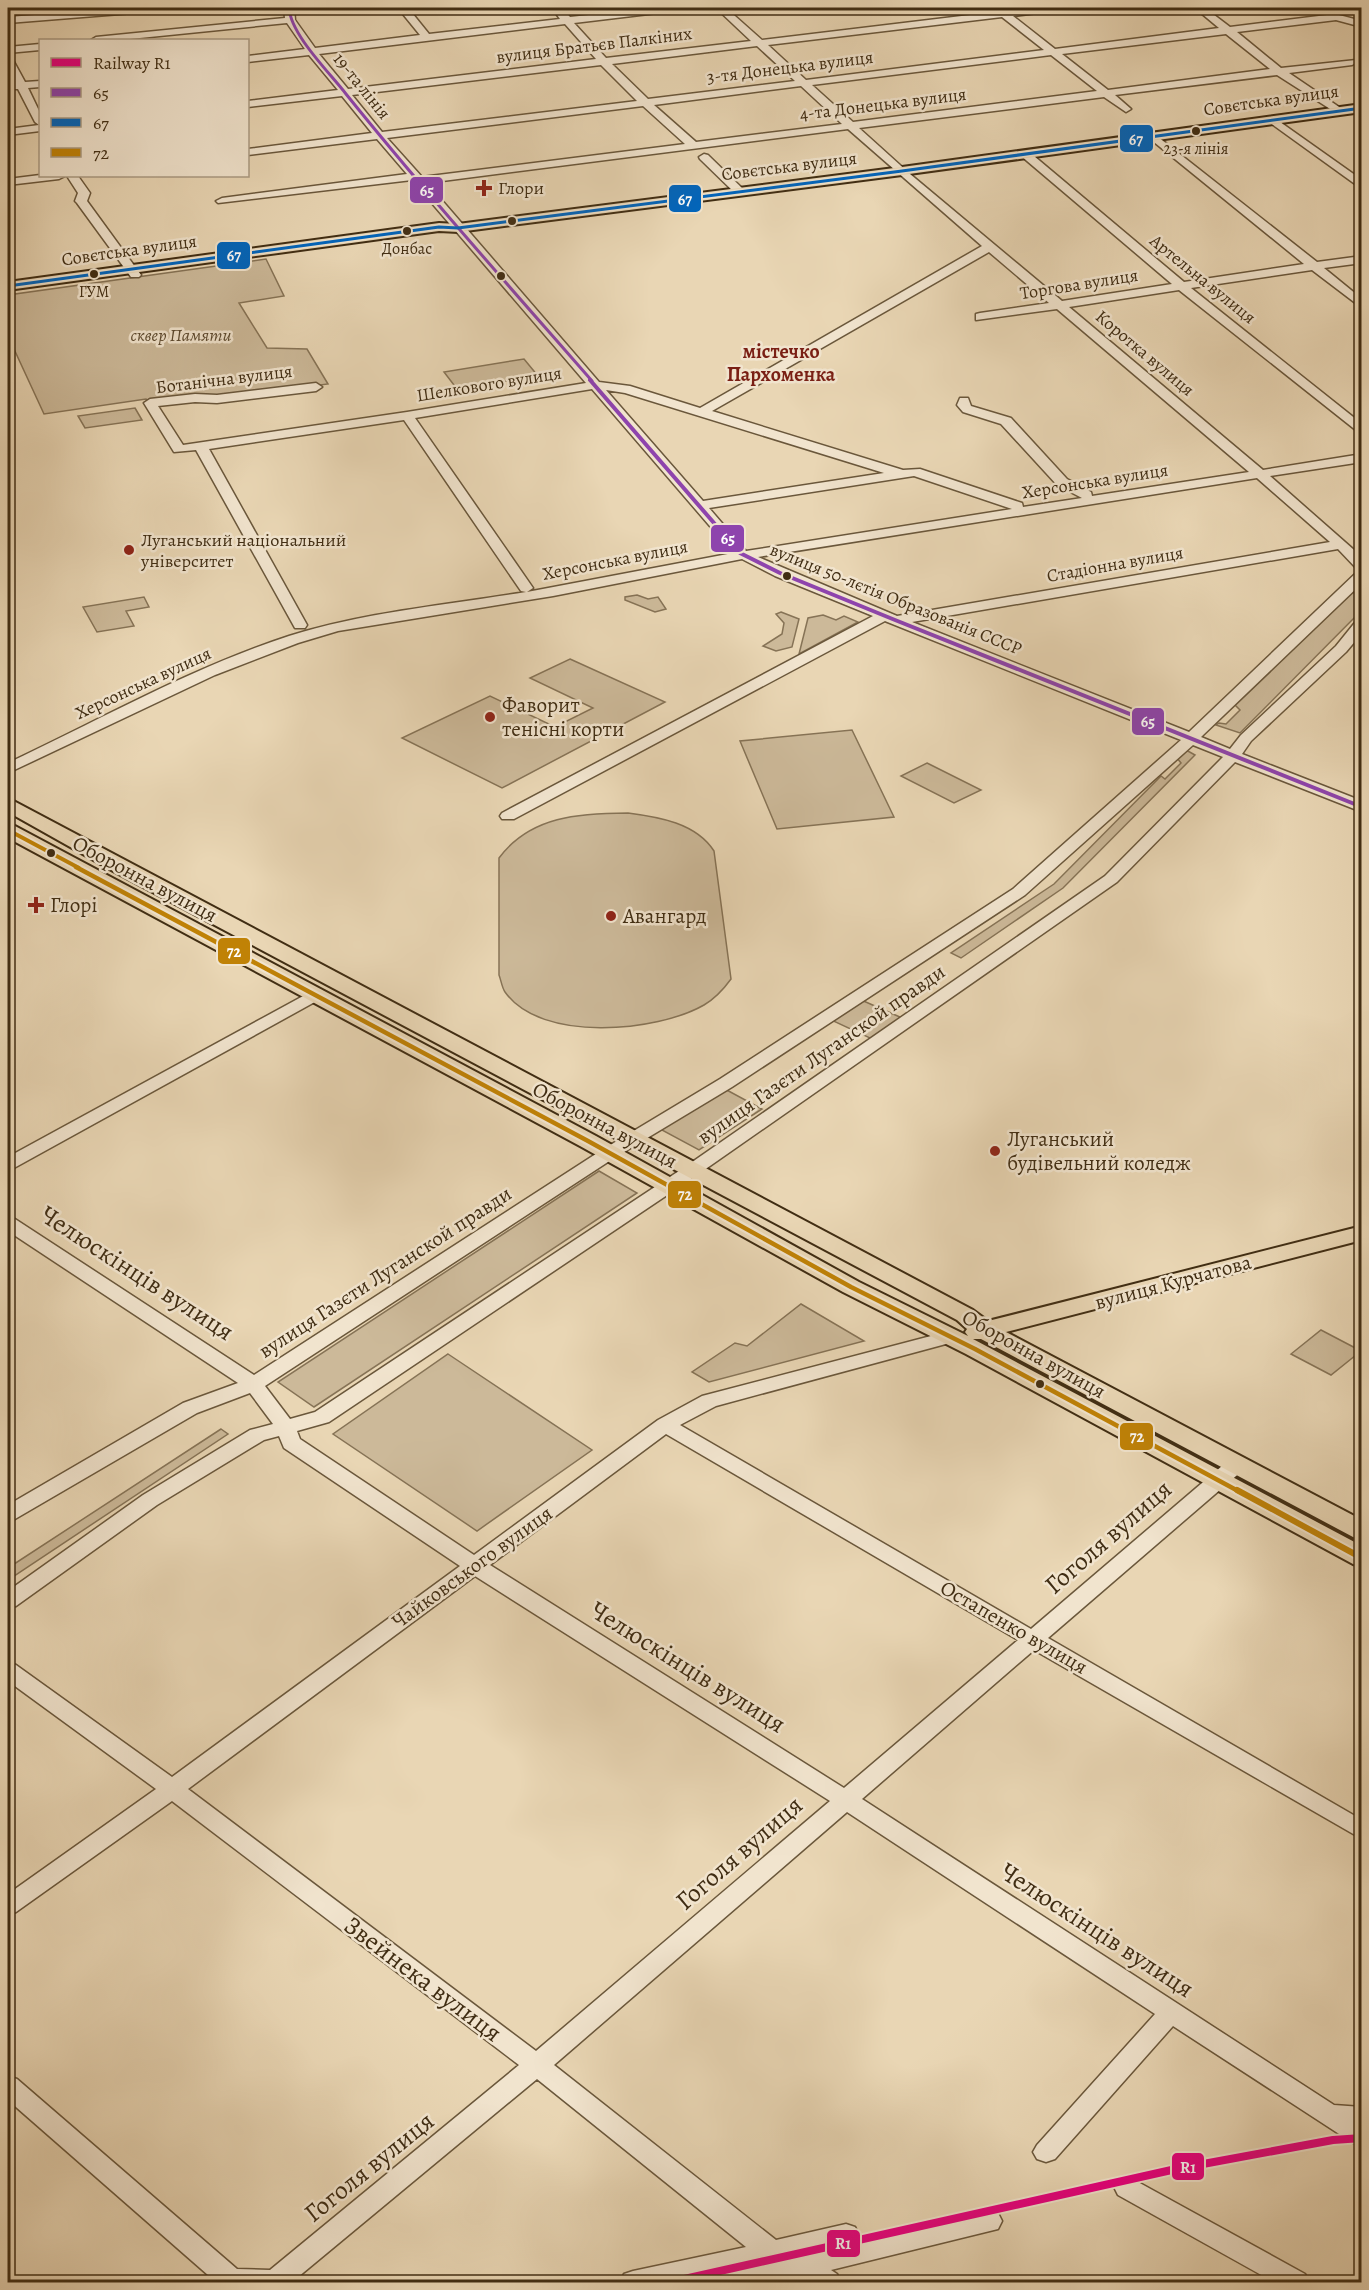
<svg xmlns="http://www.w3.org/2000/svg" width="1369" height="2290" font-family="Alegreya,serif">
  <style>
    .green { fill: #ccb999; stroke: #867356; stroke-width: 1.5 }
    .lines { fill: none; stroke-linecap: round; stroke-linejoin: round }
    .minor-casing { stroke: #6a573b; stroke-width: 3 }
    .major-casing { stroke: #402d13; stroke-width: 4 }
    .minor { fill: #f1e4ce; fill-rule: evenodd }
    .major { fill: #e9d6b4; fill-rule: evenodd }
    .bus-1-far1-casing { stroke: #f1e4ce; stroke-width: 6 }
    .bus-1-casing { stroke: #f1e4ce; stroke-width: 8 }
    .bus-2-casing { stroke: #f1e4ce; stroke-width: 6 }
    .bus-3-far2-casing { stroke: #f1e4ce; stroke-width: 8 }
    .bus-3-far1-casing { stroke: #f1e4ce; stroke-width: 9 }
    .bus-3-casing { stroke: #f1e4ce; stroke-width: 10 }
    .bus-1-far1 { stroke: #8e44ad; stroke-width: 3 }
    .bus-1 { stroke: #8e44ad; stroke-width: 4 }
    .bus-2 { stroke: #0065bd; stroke-width: 3 }
    .bus-3-far2 { stroke: #c08206; stroke-width: 4 }
    .bus-3-far1 { stroke: #c08206; stroke-width: 4.5 }
    .bus-3 { stroke: #c08206; stroke-width: 6 }
    .rail-1-casing { stroke: #f1e4ce; stroke-width: 12 }
    .rail-1 { stroke: #e5007d; stroke-width: 8 }
    .bus-dot { fill: #402d13; stroke: #f1e4ce; stroke-width: 2 }
    .poi-dot { fill: #8f2418; stroke: #f1e4ce; stroke-width: 2 }
    .labels { text-anchor: middle; dominant-baseline: central; stroke-width: 5; stroke-linejoin: round; paint-order: stroke }
    .far-bus-label { font-size: 16px; fill: #402d13; stroke: #f1e4ce }
    .far-street-label { font-size: 18px; fill: #402d13; stroke: #f1e4ce }
    .far-poi-label { font-size: 18px; fill: #402d13; stroke: #f1e4ce; text-anchor: start }
    .far-park-label { font-size: 18px; font-style: italic; fill: #5c492e; stroke: #f1e4ce }
    .far-quarter-label { font-size: 20px; font-weight: bold; fill: #7a1f14; stroke: #f1e4ce }
    .poi-label { font-size: 21px; fill: #402d13; stroke: #f1e4ce; text-anchor: start }
    .street-label { font-size: 21px; fill: #402d13; stroke: #f1e4ce }
    .near-street-label { font-size: 26px; fill: #402d13; stroke: #f1e4ce }
    .line-badge { stroke: #f1e4ce; stroke-width: 2 }
    .badge-label { font-size: 16px; text-anchor: middle; font-weight: bold; fill: #fff }
  </style>
  <rect width="100%" height="100%" fill="#e9d6b4"/>
  <filter id="stains"><feTurbulence type="fractalNoise" baseFrequency=".00333" numOctaves="4"/><feColorMatrix values="0 0 0 0 .2 0 0 0 0 .09 0 0 0 0 .02 0 0 0 .5 -.17"/></filter>
  <radialGradient id="worn" r=".72"><stop offset=".6" stop-color="#630" stop-opacity="0"/><stop offset="1" stop-color="#630" stop-opacity=".3"/></radialGradient>
  <g class="green">
    <polygon points="266,259 284,296 239,303 267,348 307,349 328,384 243,395 150,402 146,399 44,414 8,336 8,295"/>
    <polygon points="524,359 538,376 457,389 444,372"/>
    <polygon points="135,408 142,420 85,428 78,416"/>
    <polygon points="1352,592 1361,595 1361,611 1240,733 1216,725 1219,723 1226,724 1240,710 1235,705"/>
    <polygon points="637,595 648,599 658,597 666,609 655,612 625,600 625,597"/>
    <polygon points="144,597 149,607 126,611 134,626 97,632 83,607"/>
    <polygon points="781,612 799,619 792,647 776,651 763,646 782,634 784,623 776,614"/>
    <polygon points="823,615 836,620 844,616 858,622 799,654 808,618"/>
    <polygon points="570,659 665,702 502,788 402,738 490,696 555,727 593,708 530,678"/>
    <polygon points="852,730 894,817 777,829 740,741"/>
    <polygon points="1186,750 1195,755 1063,888 961,958 951,953 1054,884 1161,776 1165,779 1181,763 1177,758"/>
    <polygon points="927,763 981,790 954,803 901,776"/>
    <path d="M628 813C659 817 696 823 714 851L731 979C723 990 716 998 704 1005 657 1032 541 1043 505 992 502 988 501 980 499 975V858C530 816 580 813 628 813Z"/>
    <polygon points="859,999 902,1018 872,1039 829,1019"/>
    <polygon points="723,1088 762,1109 699,1150 660,1129"/>
    <polygon points="599,1171 637,1193 314,1407 278,1382"/>
    <polygon points="801,1304 864,1341 709,1382 692,1372 735,1343 747,1346"/>
    <polygon points="1321,1330 1361,1351 1331,1375 1291,1354"/>
    <polygon points="448,1354 592,1450 477,1531 333,1434"/>
    <polygon points="221,1429 228,1434 8,1580 8,1568"/>
  </g>
  <g class="lines">
    <defs>
      <g id="minor">
        <polygon points="127,8 163,8 158,11 8,23 8,17"/>
        <path d="M284 8H294L295 20 315 48 420 35 398 8H408L429 34 560 19 552 8H562L570 17 654 8H679L674 11 574 23 606 58 751 41 716 8H726L762 40 995 12 994 10 997 8 1006 11 1058 8 1053 11 1013 16 1055 49 1219 28 1195 8H1205L1230 27 1327 15 1321 10 1324 8H1329L1339 15 1362 21V27L1336 20 1237 32 1281 68 1356 60 1357 62 1352 65 1289 73 1342 109V113L1338 114 1277 75 1115 95 1131 109 1126 112 1104 97 859 128 910 174 1062 301 1172 284 1020 155V151H1028L1184 282 1304 264 1149 138 1148 136 1153 133 1317 262 1362 256V263L1324 268 1362 299V308L1312 270 1191 288 1362 424V435L1179 290 1069 307 1263 470 1362 454V462L1270 476 1362 557V570L1357 569 1338 549 912 622 1189 732 1357 572 1362 571V583L1201 737 1230 749 1241 735 1336 646 1357 620 1362 619V633L1346 652 1251 741 1242 754 1362 801V812L1235 762 1117 882 697 1175 329 1422 297 1431 300 1439 474 1555 658 1420 702 1396 950 1331 957 1333 960 1337 957 1341 716 1406 680 1425 1031 1629 1229 1460 1236 1458 1243 1460 1246 1465 1243 1470 1048 1638 1362 1820V1839L1034 1650 862 1799 1334 2105 1362 2107V2146L1353 2143 1173 2026 1055 2159 1046 2162 1037 2159 1033 2152 1037 2145 1155 2014 847 1812 554 2065 776 2240 846 2224 855 2227 859 2235 855 2242 989 2210 998 2213 1002 2221 998 2229 831 2270 837 2274 841 2282H808L801 2277 779 2282H722L726 2274 733 2271 682 2282H620L624 2274 633 2271 746 2247 537 2079 292 2282H216L8 2100V2076L17 2079 237 2269 270 2270 519 2065 172 1801 16 1912 8 1915V1894L156 1789 8 1681V1662L16 1665 172 1777 460 1566 284 1448 279 1436 264 1440 157 1505 16 1606 8 1608V1591L143 1495 250 1430 273 1424 250 1393 197 1413 15 1519 8 1521V1505L183 1403 238 1383 8 1231V1218L15 1219 254 1375 602 1150 720 1079 1013 889 1181 740 885 621 514 819H502L500 816 502 813 873 616 775 576 742 559 553 596 338 631 298 643 215 675 8 773V763C100 720 191 668 289 636 365 612 447 605 526 592L521 591 404 420 209 449 307 625 305 628H295L196 450 174 452 144 403 150 399 195 394 217 395 316 383 322 387 316 391 217 403 195 402 158 406 183 445 407 412 586 383 412 180 218 203 216 201 222 198 407 174 377 139 248 155V149L372 133 342 96 248 107V101L338 90 309 55 248 62V56L305 49 287 23 120 40H91L96 37 285 18ZM1002 17 1044 50 806 80 768 45ZM565 24 596 59 348 89 319 54ZM1226 34 1270 69 1108 90 1062 54ZM757 46 795 81 648 99 612 64ZM1051 55 1097 91 853 122 812 85ZM601 65 637 101 382 132 352 95ZM801 86 842 124 696 142 654 105ZM643 106 685 144 422 177 387 138ZM848 129 982 246 700 408 630 386 599 382 427 183ZM989 252 1049 303 980 313 976 314V320L1057 309 1249 472 1092 496 1091 492 1067 479 1011 418 971 406 968 398H960L957 405 963 412 1001 424 1057 485 1082 498 1023 507 1022 503 920 469 903 470 712 411ZM592 389 733 553 527 592 533 588 415 418ZM606 390 625 393 884 473 703 501ZM914 476 1012 509 746 551 709 508ZM1257 478 1330 542 897 616 758 557ZM1193 745 1223 757 1105 876 685 1167 315 1412 290 1419 265 1386 614 1158 732 1087 1025 895ZM666 1434 1018 1640 844 1788 490 1565ZM475 1576 830 1801 536 2051 188 1789Z"/>
        <polygon points="40,44 40,50 8,53 8,47"/>
        <polygon points="8,57 13,60 25,82 40,81 40,87 28,88 40,113 40,131 8,135 8,129 39,125 35,122 18,89 8,89 8,85 15,83 8,69"/>
        <polygon points="1273,117 1362,180 1362,189 1269,122 1269,118"/>
        <polygon points="704,154 708,155 744,190 744,194 736,194 700,159 699,157"/>
        <polygon points="40,175 65,176 59,179 8,185 8,179"/>
        <polygon points="67,176 78,176 90,193 87,201 141,275 139,277 131,277 77,203 75,201 78,193"/>
        <polygon points="316,989 322,990 324,994 322,998 14,1168 8,1169 8,1157"/>
        <polygon points="1127,2176 1305,2274 1309,2282 1274,2282 1118,2195 1114,2187 1118,2179"/>
      </g>
      <g id="major">
        <polygon points="1362,104 1362,112 902,175 458,232 439,231 8,290 8,282 439,223 458,224 902,167"/>
        <polygon points="8,798 973,1310 988,1321 1362,1226 1362,1240 1006,1332 1362,1520 1362,1540 1353,1537 981,1339 973,1339 1362,1546 1362,1567 1353,1564 966,1354 843,1292 580,1146 8,838 8,824 15,826 596,1136 859,1282 968,1336 965,1332 967,1329 957,1320 113,871 8,812"/>
      </g>
    </defs>
    <use href="#minor" class="minor-casing"/>
    <use href="#major" class="major-casing"/>
    <use href="#minor" class="minor"/>
    <use href="#major" class="major"/>
    <defs>
      <path id="bus-1-far1" d="M289 8C291 35 329 72 346 94 425 192 509 286 592 381"/>
      <polyline id="bus-1" points="590,380 740,553 780,573 895,620 1362,807"/>
      <polyline id="bus-2" points="8,286 439,227 458,228 902,171 1362,108"/>
      <polyline id="bus-3-far2" points="8,830 79,868"/>
      <polyline id="bus-3-far1" points="76,867 588,1141 851,1287 975,1349 1240,1492"/>
      <polyline id="bus-3" points="1237,1490 1362,1558"/>
    </defs>
    <use href="#bus-1-far1" class="bus-1-far1-casing"/>
    <use href="#bus-1" class="bus-1-casing"/>
    <use href="#bus-2" class="bus-2-casing"/>
    <use href="#bus-3-far2" class="bus-3-far2-casing"/>
    <use href="#bus-3-far1" class="bus-3-far1-casing"/>
    <use href="#bus-3" class="bus-3-casing"/>
    <use href="#bus-1-far1" class="bus-1-far1"/>
    <use href="#bus-1" class="bus-1"/>
    <use href="#bus-2" class="bus-2"/>
    <use href="#bus-3-far2" class="bus-3-far2"/>
    <use href="#bus-3-far1" class="bus-3-far1"/>
    <use href="#bus-3" class="bus-3"/>
    <defs>
      <polyline id="rail-1" points="671,2282 1176,2169 1333,2140 1362,2138"/>
    </defs>
    <use href="#rail-1" class="rail-1-casing"/>
    <use href="#rail-1" class="rail-1"/>
  </g>
  <g class="bus-dot">
    <circle cx="1196" cy="131" r="5"/>
    <circle cx="512" cy="221" r="5"/>
    <circle cx="407" cy="231" r="5"/>
    <circle cx="94" cy="274" r="5"/>
    <circle cx="501" cy="276" r="5"/>
    <circle cx="787" cy="576" r="5"/>
    <circle cx="51" cy="853" r="5"/>
    <circle cx="1040" cy="1384" r="5"/>
  </g>
  <g class="poi-dot">
    <path d="M481 179h6v6h6v6h-6v6h-6v-6h-6v-6h6z"/>
    <circle cx="129" cy="550" r="6"/>
    <circle cx="490" cy="717" r="6"/>
    <path d="M33 896h6v6h6v6h-6v6h-6v-6h-6v-6h6z"/>
    <circle cx="611" cy="916" r="6"/>
    <circle cx="995" cy="1151" r="6"/>
  </g>
  <g class="labels">
    <g class="far-bus-label">
      <text x="1196" y="149">23-я лінія</text>
      <text x="407" y="249">Донбас</text>
      <text x="94" y="292">ГУМ</text>
    </g>
    <g class="far-street-label">
      <text transform="translate(594 45) rotate(-7)">вулиця Братьєв Палкіних</text>
      <text transform="translate(790 67) rotate(-7)">3-тя Донецька вулиця</text>
      <text transform="translate(362 86) rotate(51)">19-та лінія</text>
      <text transform="translate(1271 100) rotate(-8)">Совєтська вулиця</text>
      <text transform="translate(883 104) rotate(-7)">4-та Донецька вулиця</text>
      <text transform="translate(789 166) rotate(-7)">Совєтська вулиця</text>
      <text transform="translate(129 250) rotate(-8)">Совєтська вулиця</text>
      <text transform="translate(1203 279) rotate(39)">Артельна вулиця</text>
      <text transform="translate(1079 284) rotate(-9)">Торгова вулиця</text>
      <text transform="translate(1145 353) rotate(40)">Коротка вулиця</text>
      <text transform="translate(224 379) rotate(-7)">Ботанічна вулиця</text>
      <text transform="translate(489 384) rotate(-9)">Шелкового вулиця</text>
      <text transform="translate(1095 481) rotate(-9)">Херсонська вулиця</text>
      <text transform="translate(615 560) rotate(-11)">Херсонська вулиця</text>
      <text transform="translate(1115 564) rotate(-10)">Стадіонна вулиця</text>
      <text transform="translate(896 599) rotate(22)">вулиця 50-лєтія Образованія СССР</text>
      <text transform="translate(143 683) rotate(-25)">Херсонська вулиця</text>
    </g>
    <g class="far-poi-label">
      <text x="498" y="188">Глори</text>
      <text x="141" y="540">Луганський національний<tspan x="141" dy="21">університет</tspan></text>
    </g>
    <g class="far-park-label">
      <text x="181" y="335">сквер Памяти</text>
    </g>
    <g class="far-quarter-label">
      <text x="781" y="351">містечко<tspan x="781" dy="23">Пархоменка</tspan></text>
    </g>
    <g class="poi-label">
      <text x="502" y="705">Фаворит<tspan x="502" dy="24">тенісні корти</tspan></text>
      <text x="50" y="905">Глорі</text>
      <text x="623" y="916">Авангард</text>
      <text x="1007" y="1139">Луганський<tspan x="1007" dy="24">будівельний коледж</tspan></text>
    </g>
    <g class="street-label">
      <text transform="translate(145 879) rotate(28)">Оборонна вулиця</text>
      <text transform="translate(821 1054) rotate(-35)">вулиця Газєти Луганской правди</text>
      <text transform="translate(605 1125) rotate(28)">Оборонна вулиця</text>
      <text transform="translate(385 1272) rotate(-33)">вулиця Газєти Луганской правди</text>
      <text transform="translate(1173 1282) rotate(-15)">вулиця Курчатова</text>
      <text transform="translate(1034 1354) rotate(29)">Оборонна вулиця</text>
      <text transform="translate(472 1567) rotate(-36)">Чайковського вулиця</text>
      <text transform="translate(1014 1627) rotate(30)">Остапенко вулиця</text>
    </g>
    <g class="near-street-label">
      <text transform="translate(137 1273) rotate(33)">Челюскінців вулиця</text>
      <text transform="translate(1108 1537) rotate(-41)">Гоголя вулиця</text>
      <text transform="translate(688 1667) rotate(32)">Челюскінців вулиця</text>
      <text transform="translate(739 1853) rotate(-41)">Гоголя вулиця</text>
      <text transform="translate(1097 1930) rotate(33)">Челюскінців вулиця</text>
      <text transform="translate(423 1979) rotate(37)">Звейнека вулиця</text>
      <text transform="translate(369 2167) rotate(-39)">Гоголя вулиця</text>
    </g>
  </g>
  <g class="line-badge">
    <rect x="1119" y="124" width="35" height="29" rx="6" fill="#0065bd"/>
    <rect x="409" y="176" width="35" height="28" rx="6" fill="#8e44ad"/>
    <rect x="668" y="184" width="34" height="29" rx="6" fill="#0065bd"/>
    <rect x="216" y="241" width="35" height="29" rx="6" fill="#0065bd"/>
    <rect x="710" y="524" width="35" height="29" rx="6" fill="#8e44ad"/>
    <rect x="1131" y="707" width="34" height="29" rx="6" fill="#8e44ad"/>
    <rect x="217" y="937" width="34" height="28" rx="6" fill="#c08206"/>
    <rect x="667" y="1180" width="35" height="29" rx="6" fill="#c08206"/>
    <rect x="1119" y="1422" width="35" height="29" rx="6" fill="#c08206"/>
    <rect x="1171" y="2152" width="34" height="29" rx="6" fill="#e5007d"/>
    <rect x="826" y="2229" width="35" height="29" rx="6" fill="#e5007d"/>
  </g>
  <g class="badge-label">
    <text x="1136" y="145">67</text>
    <text x="427" y="196">65</text>
    <text x="685" y="205">67</text>
    <text x="234" y="261">67</text>
    <text x="728" y="544">65</text>
    <text x="1148" y="727">65</text>
    <text x="234" y="957">72</text>
    <text x="685" y="1200">72</text>
    <text x="1137" y="1442">72</text>
    <text x="1188" y="2173">R1</text>
    <text x="843" y="2249">R1</text>
  </g>
  <rect width="1369" height="2290" fill="none" stroke="#e9d6b4" stroke-width="30"/>
  <rect x="9" y="9" width="1351" height="2272" fill="none" stroke="#402d13" stroke-width="3"/>
  <rect x="15" y="15" width="1339" height="2260" fill="none" stroke="#402d13" stroke-width="1.5"/>
  <rect x="39" y="39" width="210" height="138" fill="#f1e4ce" stroke="#aa9b83" stroke-width="1.5"/>
  <rect x="51" y="58" width="30" height="9" fill="#e5007d" stroke="#aa9b83" stroke-width="1.5"/>
  <text x="93" y="69" font-size="18" fill="#402d13">Railway R1</text>
  <rect x="51" y="88" width="30" height="9" fill="#8e44ad" stroke="#aa9b83" stroke-width="1.5"/>
  <text x="93" y="99" font-size="18" fill="#402d13">65</text>
  <rect x="51" y="118" width="30" height="9" fill="#0065bd" stroke="#aa9b83" stroke-width="1.5"/>
  <text x="93" y="129" font-size="18" fill="#402d13">67</text>
  <rect x="51" y="148" width="30" height="9" fill="#c08206" stroke="#aa9b83" stroke-width="1.5"/>
  <text x="93" y="159" font-size="18" fill="#402d13">72</text>
  <rect width="100%" height="100%" filter="url(#stains)"/>
  <rect width="100%" height="100%" fill="url(#worn)"/>
</svg>
